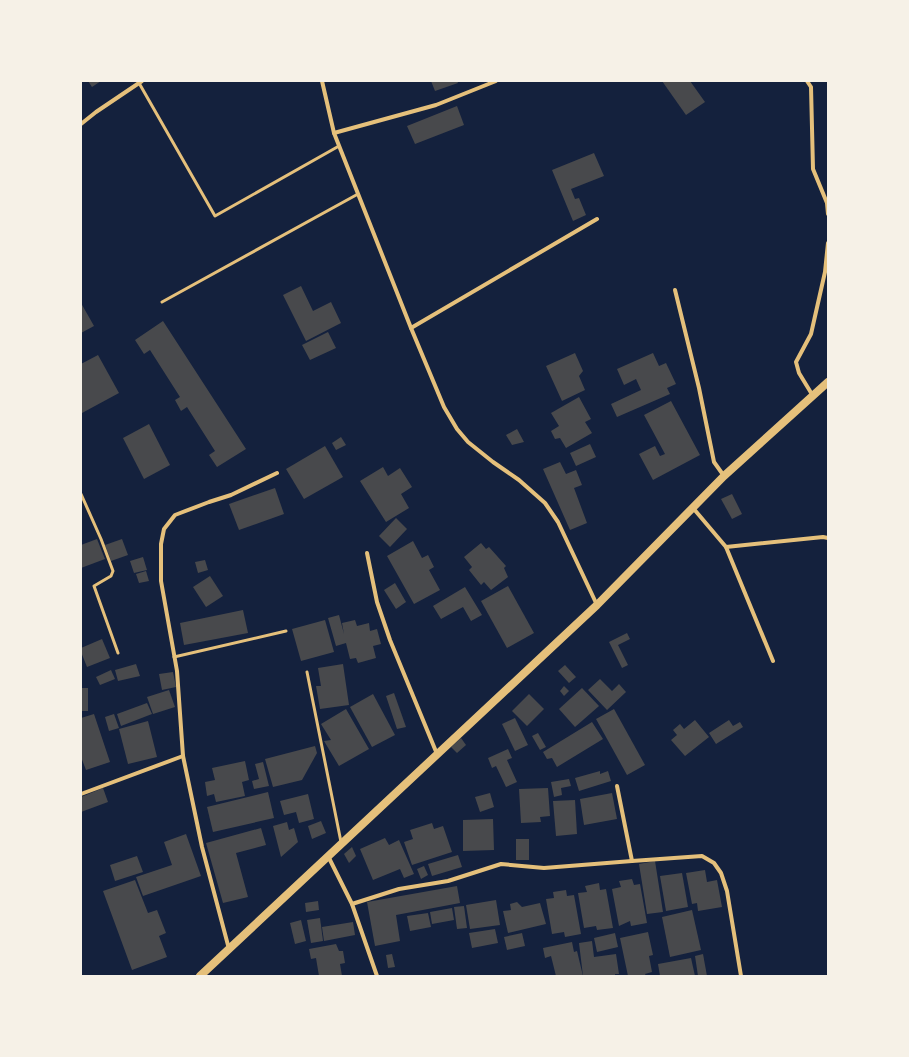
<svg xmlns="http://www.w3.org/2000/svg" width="909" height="1057" font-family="'Public Sans',sans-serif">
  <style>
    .building { fill: #48494c }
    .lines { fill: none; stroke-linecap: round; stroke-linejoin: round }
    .service { stroke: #e5c07b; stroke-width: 3 }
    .minor { stroke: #e5c07b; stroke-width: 4 }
    .secondary { stroke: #e5c07b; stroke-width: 8 }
  </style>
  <rect width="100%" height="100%" fill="#14213d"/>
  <g class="building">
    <polygon points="88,81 101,81 92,87"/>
    <polygon points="431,81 457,81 458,83 435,91"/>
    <polygon points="662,81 690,81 705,102 686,115"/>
    <polygon points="457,106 464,125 415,144 407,126"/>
    <polygon points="594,153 604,176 571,189 575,199 579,198 586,215 573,221 552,170"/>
    <polygon points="301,286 313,311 331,302 341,323 306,341 283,295"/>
    <polygon points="81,303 94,326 81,333"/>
    <polygon points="163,321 246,449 217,467 209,455 215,451 187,407 181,411 175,400 180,397 150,350 144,354 135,340"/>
    <polygon points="328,332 336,348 310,360 302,345"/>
    <polygon points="575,353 583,371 579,376 585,390 562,401 546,366"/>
    <polygon points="653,353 659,366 666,363 676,384 667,388 670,394 617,417 611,404 641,390 636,379 624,385 617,369"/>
    <polygon points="98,355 119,393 82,413 81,364"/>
    <polygon points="579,397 591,419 585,422 592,433 566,448 560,438 555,439 551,431 559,426 551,413"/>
    <polygon points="671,401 700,455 653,480 639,454 655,446 660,456 665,454 644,415"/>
    <polygon points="149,424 170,465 144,479 123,438"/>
    <polygon points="517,429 524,442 512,445 506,435"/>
    <polygon points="341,437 346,445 336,450 332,443"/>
    <polygon points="590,444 596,457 576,466 570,453"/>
    <polygon points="325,446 343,477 304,499 286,469"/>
    <polygon points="560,462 566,474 576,470 582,485 574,488 587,523 570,530 543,469"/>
    <polygon points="383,467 388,476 400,468 412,487 401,494 409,508 386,522 360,481"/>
    <polygon points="275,488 284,514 239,530 229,504"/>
    <polygon points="732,494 742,514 732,519 721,499"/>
    <polygon points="396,518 407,529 390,547 379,536"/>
    <polygon points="97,539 105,559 81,568 81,545"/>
    <polygon points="122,539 128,555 111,561 105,545"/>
    <polygon points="413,541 422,558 428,555 434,567 429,570 440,590 414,604 387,556"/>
    <polygon points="481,543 486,549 489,547 506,566 504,568 508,577 491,590 484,582 481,585 469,570 472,567 464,557"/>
    <polygon points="143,557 147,570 134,573 130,561"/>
    <polygon points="205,560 208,570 198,573 195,562"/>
    <polygon points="146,571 149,581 139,583 136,574"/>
    <polygon points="210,576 223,596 206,607 193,587"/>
    <polygon points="395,583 406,602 396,609 384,590"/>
    <polygon points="508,586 534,633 507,648 481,601"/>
    <polygon points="465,587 482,615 471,621 463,607 441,619 433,606"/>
    <polygon points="243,610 248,633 184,645 180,623"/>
    <polygon points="339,615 344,634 342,623 355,620 357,626 369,623 370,631 377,629 381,644 373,646 376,658 358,663 356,658 350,659 346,643 336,646 328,618"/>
    <polygon points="325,620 334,652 301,661 292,629"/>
    <polygon points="627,633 630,639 618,645 628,665 622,668 609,642"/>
    <polygon points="102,639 110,658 87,667 81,652 81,648"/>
    <polygon points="136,664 140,676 118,681 115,670"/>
    <polygon points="343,664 349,705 320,709 316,686 321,686 318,668"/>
    <polygon points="565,665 576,677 569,683 558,671"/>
    <polygon points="111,670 115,679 100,685 96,677"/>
    <polygon points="173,672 176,687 162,690 159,674"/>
    <polygon points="600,679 612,691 619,684 626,692 607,710 588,690"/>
    <polygon points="564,686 569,691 564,696 560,691"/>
    <rect x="81" y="688" width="7" height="23"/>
    <polygon points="582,688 599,706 575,727 559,709"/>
    <polygon points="169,690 175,707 153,714 147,697"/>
    <polygon points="394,693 406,727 397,729 386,696"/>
    <polygon points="373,694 395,735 372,747 350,707"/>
    <polygon points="529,694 544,709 527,726 512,711"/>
    <polygon points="147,703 152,714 121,726 117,714"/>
    <polygon points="346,709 369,749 339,766 324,741 331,740 321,724"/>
    <polygon points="614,709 645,765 627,775 596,719"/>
    <polygon points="94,714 110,762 86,770 81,757 81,718"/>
    <polygon points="114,714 119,728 109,731 105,717"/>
    <polygon points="515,718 528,745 515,751 502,724"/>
    <polygon points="695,720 709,737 685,756 671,740 677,735 673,730 680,724 684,729"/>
    <polygon points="729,720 733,726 740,722 743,727 716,744 709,733"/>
    <polygon points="148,721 157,757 128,764 119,729"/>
    <polygon points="592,722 603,739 557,767 552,758 547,759 543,752"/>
    <polygon points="538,733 546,747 540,750 532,736"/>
    <polygon points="461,738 466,745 457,753 451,747"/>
    <polygon points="315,746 317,753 302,780 273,787 265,759"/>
    <polygon points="508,749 512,758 507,760 517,782 506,787 496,766 492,768 488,758"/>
    <polygon points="245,761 249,780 242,782 245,796 216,802 214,794 207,796 205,782 215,780 212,768"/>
    <polygon points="263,762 269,786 254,789 252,781 259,779 255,764"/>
    <polygon points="600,771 600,774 608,771 611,781 579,791 575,778"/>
    <polygon points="569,779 571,786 561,788 562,795 554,797 551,782"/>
    <polygon points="103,788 108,802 81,812 81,797"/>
    <polygon points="548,788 550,816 540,817 541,822 521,823 519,789"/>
    <polygon points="268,792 274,818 213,832 207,807"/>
    <polygon points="490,793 494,807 480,812 475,797"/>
    <polygon points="612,793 617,819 584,825 580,799"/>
    <polygon points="308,794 314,819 299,823 296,812 284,815 280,801"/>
    <polygon points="575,800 577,834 556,836 553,801"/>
    <polygon points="493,819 494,850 463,851 463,820"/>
    <polygon points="321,821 326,833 312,839 308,826"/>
    <polygon points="287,822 289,830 294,828 298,842 281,857 273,826"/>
    <polygon points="432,823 434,829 443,826 452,852 412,865 404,842 413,839 410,830"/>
    <polygon points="261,828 266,845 236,853 248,897 223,903 206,843"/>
    <polygon points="186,834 201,876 143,896 136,877 172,865 164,842"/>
    <polygon points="385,838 389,845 399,840 414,874 404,878 400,869 373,880 360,849"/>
    <rect x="516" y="839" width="13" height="21"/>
    <polygon points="352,847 356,856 349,863 344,854"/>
    <polygon points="458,855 462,867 432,876 428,864"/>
    <polygon points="137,856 143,872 115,881 110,865"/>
    <polygon points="655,861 663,912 647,914 639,864"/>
    <polygon points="424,866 428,875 421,879 417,869"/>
    <polygon points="705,870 707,882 717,880 722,907 698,911 697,903 692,904 686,873"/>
    <polygon points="682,873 688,907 666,911 660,876"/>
    <polygon points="632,879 634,885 640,884 647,923 631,926 630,921 619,926 612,889 621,887 619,881"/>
    <polygon points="135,880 148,913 157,910 166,933 159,936 167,957 132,970 103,891"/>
    <polygon points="599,883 600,890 606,889 613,928 597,930 596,926 584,928 578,893 587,892 585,886"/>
    <polygon points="457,886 460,903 396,915 400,941 375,946 367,902"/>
    <polygon points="566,890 567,896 574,895 581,934 565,937 564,932 552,934 546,899 554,898 553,892"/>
    <polygon points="496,900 500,925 470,929 466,905"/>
    <polygon points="318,901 319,910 306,912 305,903"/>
    <polygon points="517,902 522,907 540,903 546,924 508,933 503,911 511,910 510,904"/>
    <polygon points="464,906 467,928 457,929 454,907"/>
    <polygon points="452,908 454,920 432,924 430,912"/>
    <polygon points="692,910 701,950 670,957 662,917"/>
    <polygon points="428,913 431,927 410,931 407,916"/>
    <polygon points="320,918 323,941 311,943 307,920"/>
    <polygon points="301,920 306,941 295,944 290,923"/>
    <polygon points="353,922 355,935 324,941 322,927"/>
    <polygon points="495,929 498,943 472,948 469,933"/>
    <polygon points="648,932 653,955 649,956 652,972 645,974 646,976 628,976 620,938"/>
    <polygon points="522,933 525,946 507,950 504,937"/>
    <polygon points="615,933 618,947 597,952 594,938"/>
    <polygon points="592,941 594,957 616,954 619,974 615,974 615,976 583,976 579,943"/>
    <polygon points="572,942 574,952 577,951 583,976 556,976 551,956 545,958 543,948"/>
    <polygon points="336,944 339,951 343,951 345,963 340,964 342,976 319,976 316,958 311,959 309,949"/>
    <polygon points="392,954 395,967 388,968 386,955"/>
    <polygon points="703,954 707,976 698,976 695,956"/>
    <polygon points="691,958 695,976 660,976 658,964"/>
  </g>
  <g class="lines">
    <g class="service">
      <polyline points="139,83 215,216 339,146"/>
      <polyline points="162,302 358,194"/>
      <polyline points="81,494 101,539 113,571 111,576 94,586 118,653"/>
      <polyline points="174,657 286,631"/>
      <polyline points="307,672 341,842"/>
    </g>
    <g class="minor">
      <polyline points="322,81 334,133 411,328 444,407 457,429 468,442 493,462 519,480 545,503 558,522 597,605"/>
      <polyline points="807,81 811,87 813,169 827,203 828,214"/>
      <polyline points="81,124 96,112 142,81"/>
      <polyline points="334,133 436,105 496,81"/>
      <polyline points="675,290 699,388 714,462 724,476"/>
      <polyline points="411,328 597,219"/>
      <polyline points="813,396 799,373 796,362 811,334 825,272 828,243"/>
      <polyline points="693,508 726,547 823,537 828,538"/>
      <polyline points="726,547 773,661"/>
      <polyline points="367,553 377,602 390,640 437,754"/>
      <polyline points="617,786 632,861"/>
      <polyline points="81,794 183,756"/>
      <polyline points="328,856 352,904 377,976"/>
      <polyline points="352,904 399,889 448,881 501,864 544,868 632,861 702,856 714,863 721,873 727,891 741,976"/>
      <polyline points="229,949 202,847 183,756 177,671 161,581 161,544 164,529 175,515 209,502 231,495 277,473"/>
    </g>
    <polyline class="secondary" points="200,976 597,605 724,476 828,382"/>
  </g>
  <rect width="909" height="1057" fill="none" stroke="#f6f1e7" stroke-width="164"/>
</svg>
